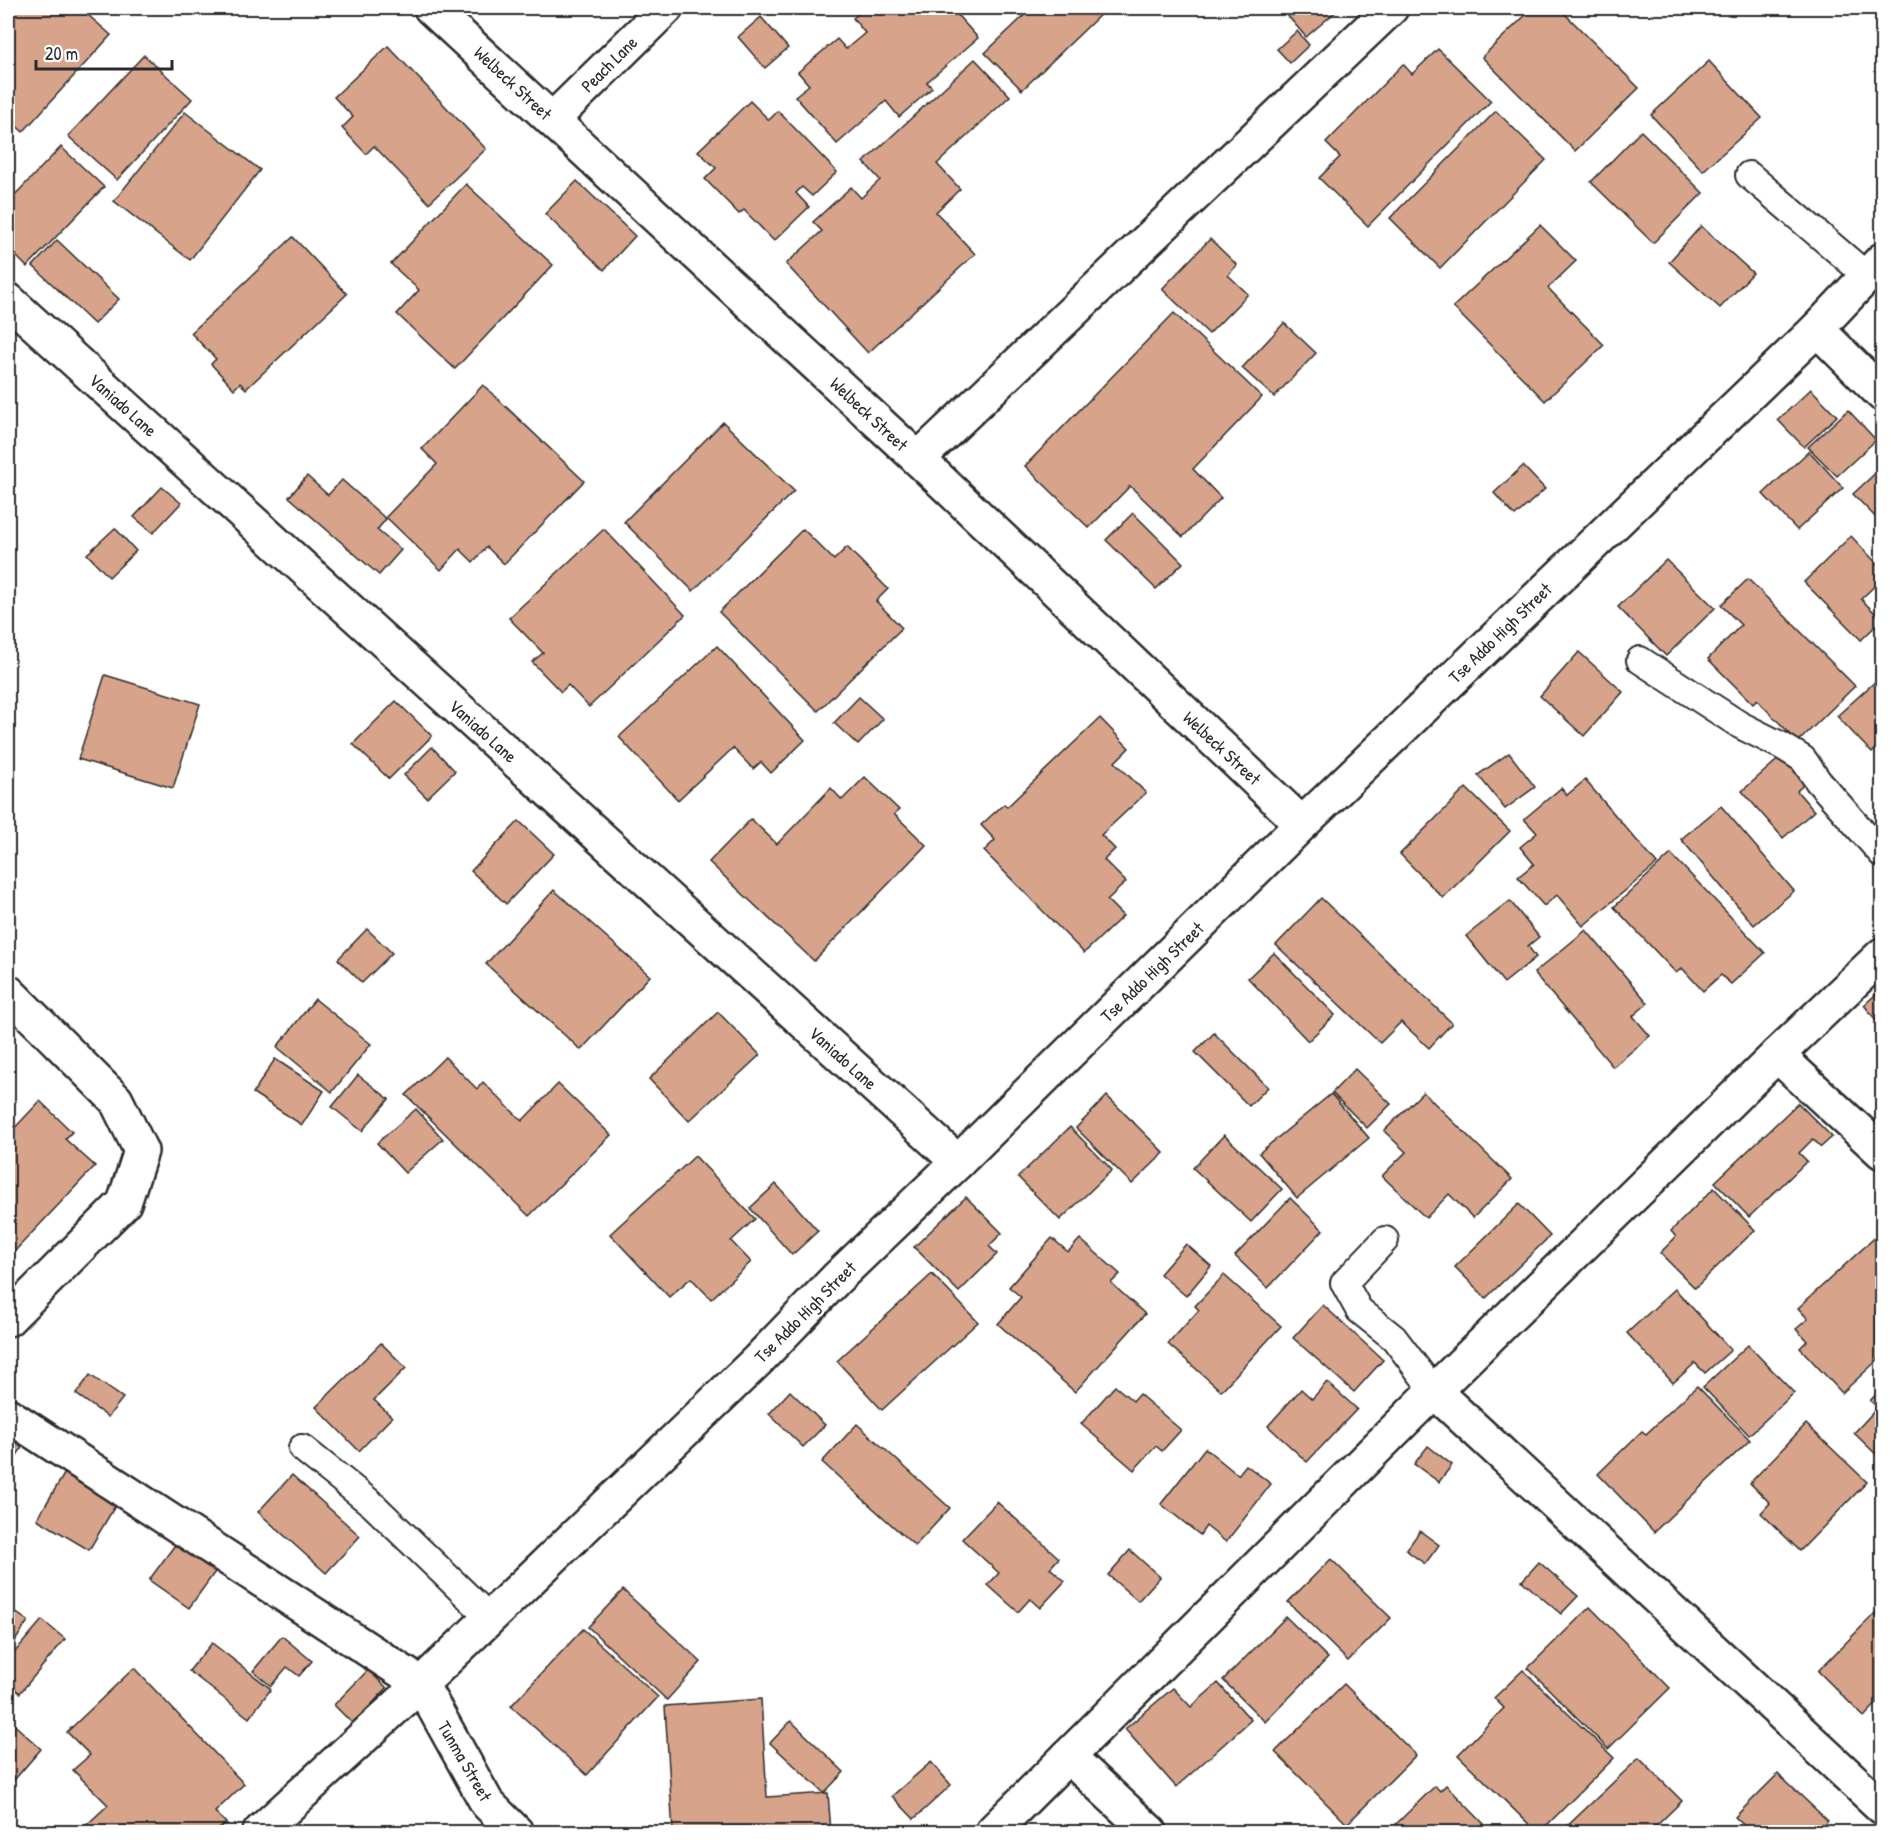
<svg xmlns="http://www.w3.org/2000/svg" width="1890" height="1840" font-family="'Patrick Hand',sans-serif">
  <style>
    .building { fill: #d7a48b; stroke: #2b2b2b; stroke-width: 1.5 }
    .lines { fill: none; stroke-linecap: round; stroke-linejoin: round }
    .lane-casing { stroke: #2b2b2b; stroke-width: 30 }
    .street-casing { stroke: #2b2b2b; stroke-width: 38 }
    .secondary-casing { stroke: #2b2b2b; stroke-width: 38 }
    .lane { stroke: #fff; stroke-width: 26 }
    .street { stroke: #fff; stroke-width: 33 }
    .secondary { stroke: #fff; stroke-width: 33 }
    .labels { text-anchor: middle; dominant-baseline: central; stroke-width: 5; stroke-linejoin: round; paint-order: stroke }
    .street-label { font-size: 18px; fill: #2b2b2b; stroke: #fff }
  </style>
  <rect width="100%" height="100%" fill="#fff"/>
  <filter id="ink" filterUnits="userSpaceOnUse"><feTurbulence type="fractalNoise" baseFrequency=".0167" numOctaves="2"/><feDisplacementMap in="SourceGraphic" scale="12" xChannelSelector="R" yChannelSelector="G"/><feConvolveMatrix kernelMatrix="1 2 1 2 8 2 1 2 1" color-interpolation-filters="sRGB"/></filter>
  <g filter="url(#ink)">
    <g class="building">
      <polygon points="8,8 80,8 111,35 23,132 8,118"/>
      <polygon points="865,8 951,8 978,38 927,82 932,88 899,117 886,101 837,144 795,96 809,85 798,72 837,39 846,49 865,33 853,18"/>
      <polygon points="1032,8 1103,8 1105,10 1022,90 985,53"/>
      <polygon points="1281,8 1340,8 1306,37"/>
      <polygon points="1533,8 1559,8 1639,88 1575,151 1482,57"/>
      <polygon points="761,17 788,48 765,68 738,37"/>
      <polygon points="1297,31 1309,45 1290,63 1277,49"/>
      <polygon points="388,46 486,149 429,203 374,146 366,154 342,128 353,117 334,97"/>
      <polygon points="1438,49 1491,101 1368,226 1319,178 1340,157 1326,143 1403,64 1412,74"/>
      <polygon points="144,55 192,99 117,180 68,136"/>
      <polygon points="975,59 1010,96 937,164 960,189 936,212 975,254 868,353 786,264 822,231 813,222 851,187 861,198 880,180 864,162"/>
      <polygon points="1709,61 1762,118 1703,171 1651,115"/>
      <polygon points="750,101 769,120 778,111 837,172 812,196 802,187 796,193 809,207 774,241 744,210 739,214 705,179 716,168 698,151"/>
      <polygon points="1496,111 1546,160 1440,268 1390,218"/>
      <polygon points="185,112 260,170 190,260 114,201"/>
      <polygon points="1641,131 1703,193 1653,243 1591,182"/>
      <polygon points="61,147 104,187 27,267 8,248 8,202"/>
      <polygon points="577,181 635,236 604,270 545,214"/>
      <polygon points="466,184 553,265 455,369 397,314 419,290 391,264"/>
      <polygon points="1540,225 1576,261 1548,288 1604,345 1545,401 1453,307"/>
      <polygon points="1701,226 1753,273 1720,308 1669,262"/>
      <polygon points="293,237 347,294 246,389 240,383 234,389 211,364 216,359 191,333"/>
      <polygon points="1210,239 1237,265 1228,275 1248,294 1209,334 1162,289"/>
      <polygon points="57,240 119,299 94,324 33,266"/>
      <polygon points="1174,313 1262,397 1193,469 1221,498 1183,537 1130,486 1089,528 1025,466"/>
      <polygon points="1284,323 1316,353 1274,397 1242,368"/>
      <polygon points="483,385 584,481 504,564 487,547 473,562 460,549 441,570 386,517 437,464 422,449"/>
      <polygon points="1811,389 1837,416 1804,447 1778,420"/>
      <polygon points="1848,410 1876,440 1837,476 1808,447"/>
      <polygon points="723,422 794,491 693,591 624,522"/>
      <polygon points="1809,451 1843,488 1797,530 1763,494"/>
      <polygon points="1523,466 1545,489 1515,516 1494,493"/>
      <polygon points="1882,467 1882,524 1853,494"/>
      <polygon points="307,476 328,495 342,480 386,519 377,530 401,550 379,575 289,497"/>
      <polygon points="162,487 181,503 153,533 134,517"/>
      <polygon points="1133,513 1183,563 1156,589 1106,540"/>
      <polygon points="115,528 136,551 109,577 87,554"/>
      <polygon points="604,529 685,615 589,707 568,685 561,692 532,662 543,653 509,618"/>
      <polygon points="803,529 834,560 847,547 888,589 876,601 902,628 818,711 719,612"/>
      <polygon points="1851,536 1882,569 1882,579 1861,599 1882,620 1861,640 1804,582"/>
      <polygon points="1666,560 1715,608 1666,656 1618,607"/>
      <polygon points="1748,579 1855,686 1798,742 1757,700 1753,704 1708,659 1741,625 1721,605"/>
      <polygon points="717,646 805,740 771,773 761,762 753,769 733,748 678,800 619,737"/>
      <polygon points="1579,652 1623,692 1584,736 1540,696"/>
      <polygon points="105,675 200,704 173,788 78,759"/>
      <polygon points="1878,679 1882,684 1882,744 1872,753 1837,716"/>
      <polygon points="859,697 883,719 858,745 834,723"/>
      <polygon points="396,701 432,736 389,779 353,744"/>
      <polygon points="1100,718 1129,748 1115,762 1146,793 1101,835 1115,849 1104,860 1126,882 1107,900 1123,916 1084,953 984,851 995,840 981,825 1004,804 1007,807"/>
      <polygon points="432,747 455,771 427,798 404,775"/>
      <polygon points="1509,753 1535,787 1505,809 1478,775"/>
      <polygon points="1783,755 1806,782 1797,791 1814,811 1783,838 1742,791"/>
      <polygon points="865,777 899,810 894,814 926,845 814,961 709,862 751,819 777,844 831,788 842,800"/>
      <polygon points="1585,780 1657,864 1583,926 1557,895 1544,906 1518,877 1534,864 1520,847 1537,833 1524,819 1561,788 1567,795"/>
      <polygon points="1466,788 1510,831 1443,898 1400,854"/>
      <polygon points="1721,806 1794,891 1754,925 1681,839"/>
      <polygon points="519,821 554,854 506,904 471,871"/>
      <polygon points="1671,854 1765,953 1731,984 1721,975 1703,991 1682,968 1676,973 1614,907"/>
      <polygon points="554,890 650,976 581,1050 486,964"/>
      <polygon points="1321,898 1452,1023 1429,1048 1401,1022 1380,1043 1276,945"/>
      <polygon points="1510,901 1539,937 1528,946 1536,957 1504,983 1466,936"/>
      <polygon points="367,929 392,953 362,983 338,959"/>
      <polygon points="1586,930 1648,1003 1633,1016 1650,1036 1613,1067 1534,973"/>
      <polygon points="1274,953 1335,1015 1308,1041 1248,978"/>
      <polygon points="1882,989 1882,1021 1879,1024 1864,1005"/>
      <polygon points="315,999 371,1044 332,1092 277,1047"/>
      <polygon points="718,1012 760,1055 689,1121 649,1079"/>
      <polygon points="1214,1033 1268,1087 1249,1106 1195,1052"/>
      <polygon points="445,1057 477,1089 483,1082 522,1121 558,1084 611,1135 529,1216 406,1095"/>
      <polygon points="275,1059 324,1091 302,1125 253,1093"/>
      <polygon points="1355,1069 1391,1104 1367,1128 1332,1093"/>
      <polygon points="358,1075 389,1099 362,1131 332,1107"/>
      <polygon points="1423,1092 1512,1179 1473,1218 1449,1194 1426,1218 1382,1176 1406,1152 1384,1131"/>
      <polygon points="1331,1094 1369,1138 1297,1198 1259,1153"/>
      <polygon points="1107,1096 1164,1153 1132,1184 1076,1128"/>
      <polygon points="40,1101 72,1132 65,1139 95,1166 14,1252 8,1246 8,1135"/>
      <polygon points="1798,1103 1832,1137 1821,1147 1813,1139 1799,1153 1807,1161 1749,1217 1715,1182"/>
      <polygon points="416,1109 443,1139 405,1173 377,1143"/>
      <polygon points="1070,1127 1112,1170 1060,1220 1018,1177"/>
      <polygon points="1224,1135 1282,1189 1251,1222 1193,1168"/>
      <polygon points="695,1156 755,1219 731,1241 751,1262 711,1299 691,1278 669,1297 610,1234"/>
      <polygon points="776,1184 818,1231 792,1255 750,1208"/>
      <polygon points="1714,1188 1755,1230 1695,1288 1660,1253 1676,1237 1671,1231"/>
      <polygon points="966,1197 1002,1233 989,1246 997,1254 959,1292 914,1247"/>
      <polygon points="1290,1198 1323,1230 1268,1288 1235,1256"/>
      <polygon points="1519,1204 1550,1236 1486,1298 1455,1267"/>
      <polygon points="1882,1231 1882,1356 1842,1393 1800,1348 1807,1341 1796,1329 1808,1319 1798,1308"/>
      <polygon points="1052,1238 1068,1252 1080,1239 1120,1274 1111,1283 1145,1314 1075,1392 998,1324 1021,1297 1009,1287"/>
      <polygon points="1186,1244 1211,1266 1186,1296 1160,1274"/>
      <polygon points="932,1274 978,1322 882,1410 837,1361"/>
      <polygon points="1224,1275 1281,1326 1221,1391 1168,1344 1199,1310 1195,1306"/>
      <polygon points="1675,1289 1731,1350 1705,1373 1695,1363 1673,1383 1627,1333"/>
      <polygon points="1323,1305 1383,1360 1354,1392 1293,1338"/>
      <polygon points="381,1343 406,1368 374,1400 392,1417 359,1451 316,1407"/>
      <polygon points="1748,1345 1794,1393 1749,1435 1703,1387"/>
      <polygon points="90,1375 123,1398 108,1417 76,1394"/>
      <polygon points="1327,1382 1357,1409 1307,1462 1268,1426 1301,1389 1312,1399"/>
      <polygon points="1115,1386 1133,1401 1139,1394 1181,1430 1162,1451 1156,1446 1134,1470 1081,1424"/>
      <polygon points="1697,1386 1750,1440 1654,1532 1598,1474 1642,1431 1646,1434"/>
      <polygon points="1882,1388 1882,1460 1854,1433 1878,1407 1870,1401"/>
      <polygon points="790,1391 825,1425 803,1447 769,1414"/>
      <polygon points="857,1424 950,1508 915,1546 822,1462"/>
      <polygon points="1806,1424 1867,1482 1800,1551 1761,1513 1770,1503 1750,1483"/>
      <polygon points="8,1438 22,1448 8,1468"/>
      <polygon points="1428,1446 1452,1465 1439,1482 1414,1464"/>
      <polygon points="1205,1448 1238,1475 1246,1465 1271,1484 1226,1542 1206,1526 1200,1535 1161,1504"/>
      <polygon points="66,1471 118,1501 89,1550 37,1519"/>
      <polygon points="292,1475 360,1536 326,1573 258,1512"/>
      <polygon points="997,1502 1059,1558 1050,1568 1065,1581 1040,1608 1030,1599 1018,1612 988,1585 999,1573 962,1539"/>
      <polygon points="1420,1531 1439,1545 1425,1564 1406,1550"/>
      <polygon points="180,1538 220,1565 189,1608 149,1580"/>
      <polygon points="1130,1550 1160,1577 1138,1601 1108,1575"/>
      <polygon points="1331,1559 1391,1618 1348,1661 1288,1602"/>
      <polygon points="1539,1562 1578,1596 1561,1614 1522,1581"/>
      <polygon points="623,1590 701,1662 667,1700 588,1627"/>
      <polygon points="1882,1606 1882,1698 1864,1717 1818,1671"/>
      <polygon points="8,1607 28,1621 8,1652"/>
      <polygon points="1590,1607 1670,1688 1608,1749 1528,1668"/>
      <polygon points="1286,1617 1328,1658 1265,1722 1223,1680"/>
      <polygon points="42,1620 65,1639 20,1693 8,1683 8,1660"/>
      <polygon points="583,1629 658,1697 587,1775 511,1706"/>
      <polygon points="282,1636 312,1661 299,1676 287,1667 271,1686 253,1671"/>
      <polygon points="212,1643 271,1689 249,1718 189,1671"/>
      <polygon points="134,1668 244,1784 215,1812 226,1823 215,1832 79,1832 108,1805 73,1770 90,1755 67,1732"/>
      <polygon points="368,1670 387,1688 353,1724 334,1705"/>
      <polygon points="1523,1670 1614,1758 1540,1832 1537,1832 1458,1755 1504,1708 1494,1698"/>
      <polygon points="1218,1683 1251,1720 1176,1787 1125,1729 1173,1688 1191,1707"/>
      <polygon points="1344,1684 1416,1755 1347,1824 1275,1752"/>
      <polygon points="761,1699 767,1797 828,1793 831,1832 673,1832 665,1706"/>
      <polygon points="8,1719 41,1749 8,1787"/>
      <polygon points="791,1721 844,1772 824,1793 770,1743"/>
      <polygon points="1639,1758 1682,1801 1650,1832 1561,1832"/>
      <polygon points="931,1762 951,1785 914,1819 892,1796"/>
      <polygon points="1778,1774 1828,1821 1817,1832 1751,1832 1735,1817"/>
      <polygon points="1446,1785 1484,1824 1476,1832 1388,1832 1435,1786 1440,1791"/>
    </g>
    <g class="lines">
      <defs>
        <g id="lane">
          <polyline points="1749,175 1866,275"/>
          <polyline points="1640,660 1740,725 1782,746 1803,759 1818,781 1882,854"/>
          <polyline points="1385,1240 1344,1283 1359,1310 1394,1338 1434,1391"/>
          <polyline points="302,1448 372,1504 490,1618"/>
        </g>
        <g id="street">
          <polyline points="431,8 918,459 1302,824"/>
          <polyline points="552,120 666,8"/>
          <polyline points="8,300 958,1162"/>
          <polyline points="1817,329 1882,394"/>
          <polyline points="918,459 1391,8"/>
          <polyline points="8,992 116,1100 141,1151 124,1203 8,1319"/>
          <polyline points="1777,1055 1882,955"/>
          <polyline points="1434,1391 1882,1807"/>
          <polyline points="8,1415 421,1684 260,1832"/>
          <polyline points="1068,1756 1150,1832"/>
          <polyline points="992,1832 1434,1391 1777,1055 1882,1152"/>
        </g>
        <polyline id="secondary" points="516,1832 487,1803 421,1684 757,1361 837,1278 958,1162 1302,824 1817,329 1882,260"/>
      </defs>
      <use href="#lane" class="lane-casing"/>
      <use href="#street" class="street-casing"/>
      <use href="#secondary" class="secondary-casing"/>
      <use href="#lane" class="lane"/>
      <use href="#street" class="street"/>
      <use href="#secondary" class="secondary"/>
    </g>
  </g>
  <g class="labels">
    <g class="street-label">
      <text transform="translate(609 64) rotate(-45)">Peach Lane</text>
      <text transform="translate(513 83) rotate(43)">Welbeck Street</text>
      <text transform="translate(123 405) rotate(42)">Vaniado Lane</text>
      <text transform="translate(869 414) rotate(43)">Welbeck Street</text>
      <text transform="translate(1500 633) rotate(-44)">Tse Addo High Street</text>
      <text transform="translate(483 731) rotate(42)">Vaniado Lane</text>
      <text transform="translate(1222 748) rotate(43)">Welbeck Street</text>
      <text transform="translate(1152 972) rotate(-44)">Tse Addo High Street</text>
      <text transform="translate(843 1058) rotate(42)">Vaniado Lane</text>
      <text transform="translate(805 1312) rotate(-45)">Tse Addo High Street</text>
      <text transform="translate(465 1761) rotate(60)">Tunma Street</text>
    </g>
  </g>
  <rect width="1890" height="1840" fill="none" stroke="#fff" stroke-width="30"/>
  <rect x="15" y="15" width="1860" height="1810" fill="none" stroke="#2b2b2b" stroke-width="2" filter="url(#ink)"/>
  <path d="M36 60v9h136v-9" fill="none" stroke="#2b2b2b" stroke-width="3"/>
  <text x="45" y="60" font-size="18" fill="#2b2b2b" stroke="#ffffff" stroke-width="4.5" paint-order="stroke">20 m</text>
</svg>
